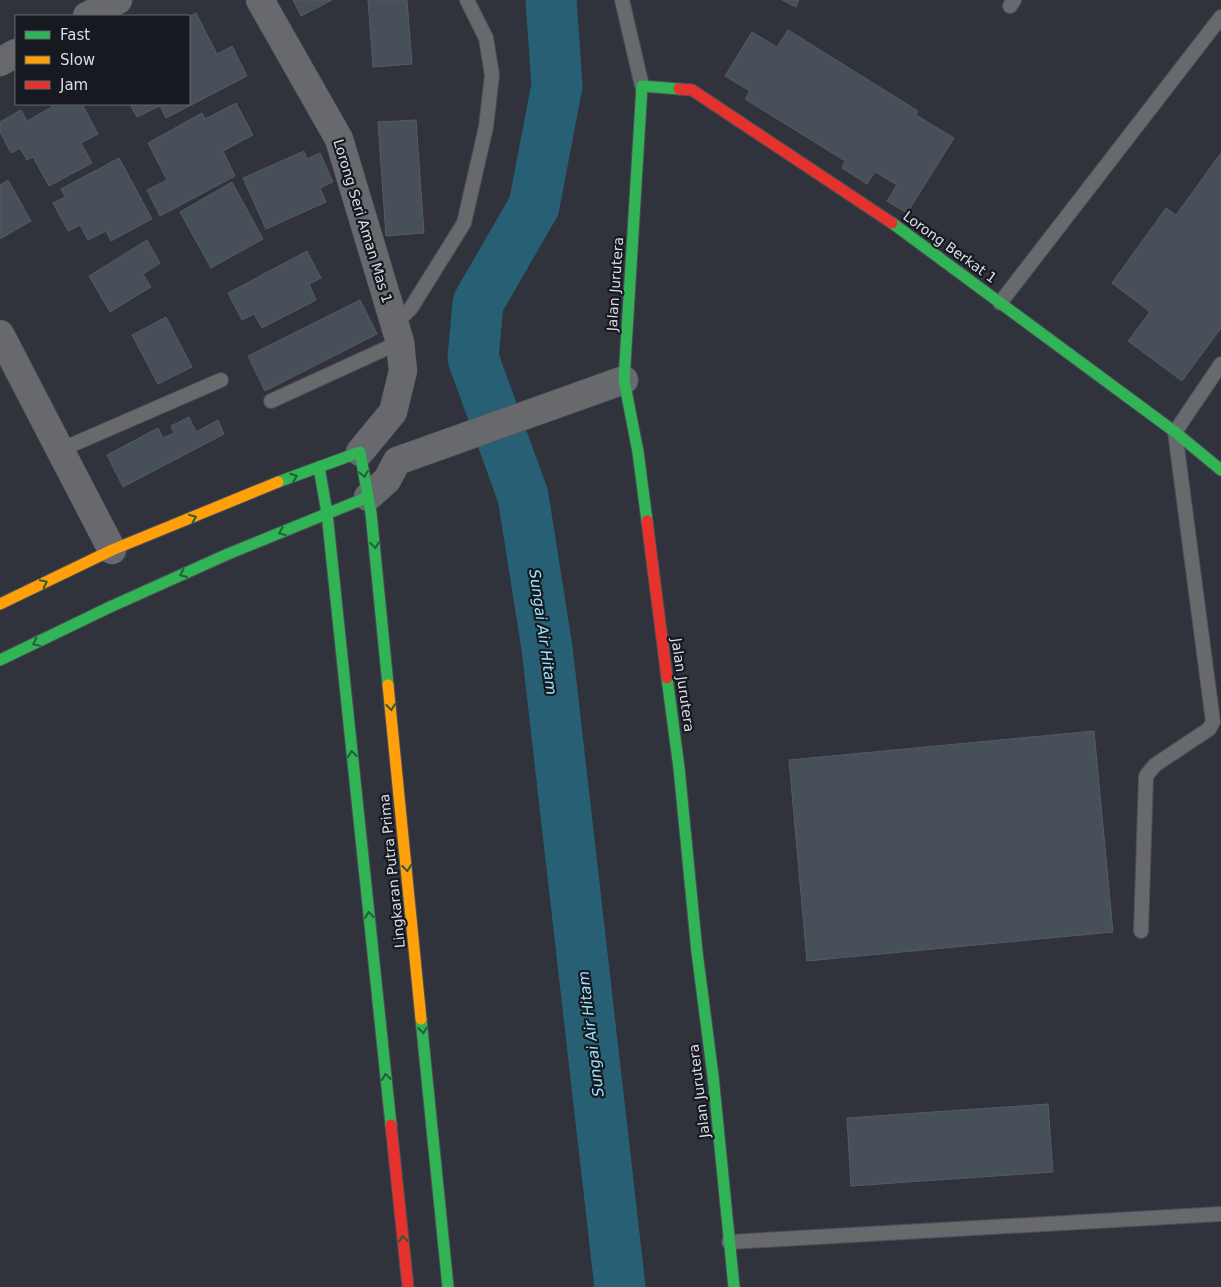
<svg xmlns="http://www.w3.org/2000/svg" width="1221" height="1287" font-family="'DejaVu Sans',sans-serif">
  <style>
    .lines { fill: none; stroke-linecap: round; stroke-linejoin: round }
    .river { stroke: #276074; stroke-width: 51 }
    .building { fill: #474f59; stroke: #565a61 }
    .lane-casing { stroke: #4c4f57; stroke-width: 16 }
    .street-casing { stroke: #4c4f57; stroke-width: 29 }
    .fast-casing { stroke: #4c4f57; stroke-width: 13 }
    .slow-casing { stroke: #4c4f57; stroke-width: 13 }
    .jam-casing { stroke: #4c4f57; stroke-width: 13 }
    .lane { stroke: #68696c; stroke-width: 14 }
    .street { stroke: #68696c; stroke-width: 28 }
    .fast { stroke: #30b455; stroke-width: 11 }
    .slow { stroke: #ff9f0a; stroke-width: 11 }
    .jam { stroke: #e5322d; stroke-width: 11 }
    .oneway { stroke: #225f38 }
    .labels { text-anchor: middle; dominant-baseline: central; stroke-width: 4.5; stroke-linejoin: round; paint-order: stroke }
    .street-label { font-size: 14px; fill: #dadde7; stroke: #171920 }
    .water-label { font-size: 15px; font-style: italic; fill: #9ce5ff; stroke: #171920 }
  </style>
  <rect width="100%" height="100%" fill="#30333c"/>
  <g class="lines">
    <polyline class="river" points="551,0 557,85 534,206 478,303 473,358 523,496 547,648 620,1287"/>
  </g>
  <g class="building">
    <polygon points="293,0 332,0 301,16"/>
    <polygon points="368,0 407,0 412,64 373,67"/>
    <polygon points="782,0 799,0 796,7"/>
    <polygon points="196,13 217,54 232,46 247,76 166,118 160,106 137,117 130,104 189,104 189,17"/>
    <polygon points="788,30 918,111 916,115 954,138 907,213 887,201 897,185 875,172 867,184 842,168 845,161 745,99 750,91 725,76 752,32 777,47"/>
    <polygon points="236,103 253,135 223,151 235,176 160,216 147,190 167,180 148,143 202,113 205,119"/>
    <polygon points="50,104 82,104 98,134 81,143 92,163 49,186 33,157 27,160 20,148 11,153 0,132 0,122 21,110 27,121 52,107"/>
    <polygon points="416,120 424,233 386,236 378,122"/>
    <polygon points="304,151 307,159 320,153 333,182 320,188 326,202 266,229 243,178"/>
    <polygon points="1221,153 1221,328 1182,381 1128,341 1150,312 1112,283 1166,208 1176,215"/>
    <polygon points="119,158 152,219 111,241 106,231 88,240 80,225 68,231 53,203 65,197 61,189"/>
    <polygon points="8,180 31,221 0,239 0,185"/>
    <polygon points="232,182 263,239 211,268 180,212"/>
    <polygon points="147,240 160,263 143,274 151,287 110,312 89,276"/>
    <polygon points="307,251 321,278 309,284 316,300 262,328 254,314 242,320 228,293"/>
    <polygon points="360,300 377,334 265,391 248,356"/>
    <polygon points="166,317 192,367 158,384 132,335"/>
    <polygon points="189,417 196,432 218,420 224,434 123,487 107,455 158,428 163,438 174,433 171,426"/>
    <polygon points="1094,731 1113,932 807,961 789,760"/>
    <polygon points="1048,1104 1053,1172 851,1186 847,1118"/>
  </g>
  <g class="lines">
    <defs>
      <g id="lane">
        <polyline points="622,0 642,86"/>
        <polyline points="1010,6 1014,0"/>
        <polyline points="1000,303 1221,17"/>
        <polyline points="394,325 411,308 464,223 486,127 492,75 486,38 467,0"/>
        <polyline points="271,401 400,342"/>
        <polyline points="60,450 221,380"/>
        <polyline points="1141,931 1146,776 1155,765 1209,729 1213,722 1175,432 1221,364"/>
        <polyline points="729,1242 1221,1214"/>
      </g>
      <g id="street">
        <polyline points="260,0 339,139 400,342 403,371 393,412 360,452"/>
        <polyline points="87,16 118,0"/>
        <polyline points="0,62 16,53"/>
        <polyline points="0,334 112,550"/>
        <polyline points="368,497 387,480 397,461 624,380"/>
      </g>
      <g id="fast">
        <polyline points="892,223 1175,432 1221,470"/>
        <polyline points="319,467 327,513 391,1125"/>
        <polyline points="278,482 360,452 371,513 388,685"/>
        <polyline points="647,521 638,452 624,380 642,86 679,89"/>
        <polyline points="0,660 110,607 228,554 368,497"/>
        <polyline points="667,678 679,768 697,952 713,1076 734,1287"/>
        <polyline points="421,1019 448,1287"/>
      </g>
      <g id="slow">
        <polyline points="0,604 112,550 278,482"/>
        <polyline points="388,685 421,1019"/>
      </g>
      <g id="jam">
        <polyline points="679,89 692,90 892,223"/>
        <polyline points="647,521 667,678"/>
        <polyline points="391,1125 408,1287"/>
      </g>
    </defs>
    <use href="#lane" class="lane-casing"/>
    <use href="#street" class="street-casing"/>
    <use href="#fast" class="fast-casing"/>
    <use href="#slow" class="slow-casing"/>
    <use href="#jam" class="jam-casing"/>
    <use href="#lane" class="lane"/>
    <use href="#street" class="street"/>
    <use href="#fast" class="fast"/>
    <use href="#slow" class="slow"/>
    <use href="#jam" class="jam"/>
  </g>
  <defs><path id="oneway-chevron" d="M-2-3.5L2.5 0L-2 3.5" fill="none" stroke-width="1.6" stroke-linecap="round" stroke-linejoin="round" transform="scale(1.25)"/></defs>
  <g class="oneway">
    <use href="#oneway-chevron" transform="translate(364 474) rotate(80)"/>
    <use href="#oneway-chevron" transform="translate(294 477) rotate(-20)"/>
    <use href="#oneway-chevron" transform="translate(193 518) rotate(-22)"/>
    <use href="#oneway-chevron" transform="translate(282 532) rotate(158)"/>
    <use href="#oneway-chevron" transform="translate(375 545) rotate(84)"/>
    <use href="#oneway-chevron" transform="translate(183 574) rotate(156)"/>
    <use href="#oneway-chevron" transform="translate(44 583) rotate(-26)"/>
    <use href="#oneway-chevron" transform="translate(36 643) rotate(154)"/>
    <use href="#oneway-chevron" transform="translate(391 707) rotate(84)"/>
    <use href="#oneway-chevron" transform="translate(352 754) rotate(-96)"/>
    <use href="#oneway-chevron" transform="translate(407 868) rotate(84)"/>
    <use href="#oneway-chevron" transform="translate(369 915) rotate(-96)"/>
    <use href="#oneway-chevron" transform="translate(423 1030) rotate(84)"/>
    <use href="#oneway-chevron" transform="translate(386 1077) rotate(-96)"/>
    <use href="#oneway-chevron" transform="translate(403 1239) rotate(-96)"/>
  </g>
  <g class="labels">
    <g class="street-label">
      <text transform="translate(363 221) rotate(73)">Lorong Seri Aman Mas 1</text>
      <text transform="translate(950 247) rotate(36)">Lorong Berkat 1</text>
      <text transform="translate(615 284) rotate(-86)">Jalan Jurutera</text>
      <text transform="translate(683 685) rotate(82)">Jalan Jurutera</text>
      <text transform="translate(392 871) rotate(-96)">Lingkaran Putra Prima</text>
      <text transform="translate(699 1091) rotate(-97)">Jalan Jurutera</text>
    </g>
    <g class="water-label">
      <text transform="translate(543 632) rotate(82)">Sungai Air Hitam</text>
      <text transform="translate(591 1034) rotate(-97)">Sungai Air Hitam</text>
    </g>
  </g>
  <rect x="15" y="15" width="175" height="90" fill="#171920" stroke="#656770"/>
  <rect x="25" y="31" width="25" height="8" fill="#30b455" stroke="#656770"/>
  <text x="60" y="40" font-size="15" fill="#dadde7">Fast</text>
  <rect x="25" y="56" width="25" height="8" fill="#ff9f0a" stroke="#656770"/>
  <text x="60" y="65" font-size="15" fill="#dadde7">Slow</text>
  <rect x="25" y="81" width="25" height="8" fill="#e5322d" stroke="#656770"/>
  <text x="60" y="90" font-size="15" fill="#dadde7">Jam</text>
</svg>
